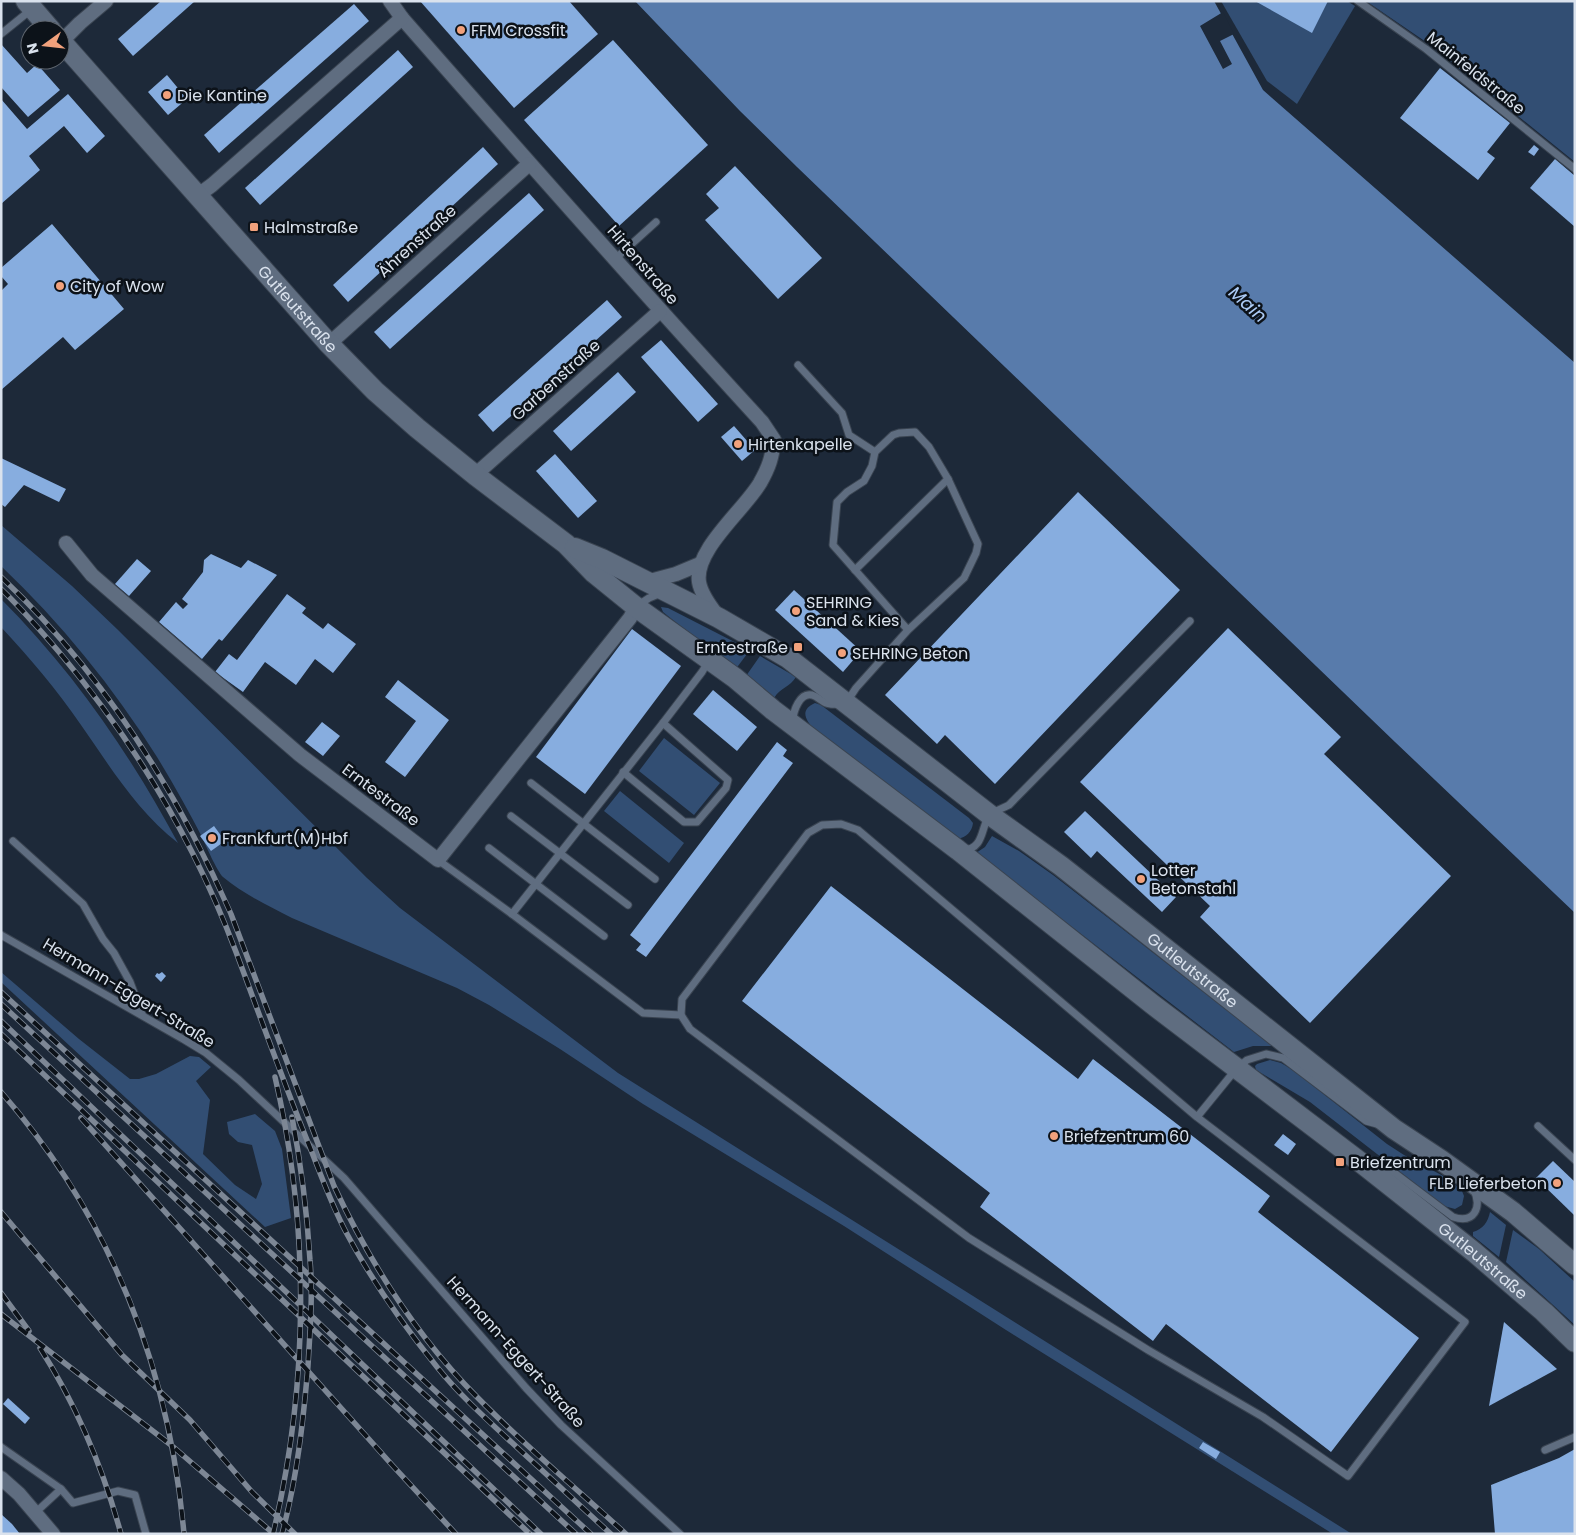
<svg xmlns="http://www.w3.org/2000/svg" width="1576" height="1535" font-family="Poppins,sans-serif">
  <style>
    .green { fill: #324e73 }
    .water { fill: #587bab }
    .pier { fill: #1d2939 }
    .building { fill: #87addf }
    .lines { fill: none; stroke-linecap: round; stroke-linejoin: round }
    .lane-casing { stroke: #3a4451; stroke-width: 9 }
    .street-casing { stroke: #3a4451; stroke-width: 16 }
    .secondary-casing { stroke: #3a4451; stroke-width: 22 }
    .lane { stroke: #5f6d80; stroke-width: 7 }
    .street { stroke: #5f6d80; stroke-width: 14 }
    .secondary { stroke: #5f6d80; stroke-width: 20 }
    .rail-casing { stroke: #7d8795; stroke-width: 5.5 }
    .rail { stroke: #0c1219; stroke-width: 4; stroke-dasharray: 11; stroke-linecap: butt }
    .poi-dot { fill: #f1a17c; stroke: #0c1219; stroke-width: 2 }
    .labels { text-anchor: middle; dominant-baseline: central; stroke-width: 5; stroke-linejoin: round; paint-order: stroke }
    .poi-label { font-size: 16px; fill: #dae2ed; stroke: #0c1219; text-anchor: start }
    .street-label { font-size: 16px; fill: #dae2ed; stroke: #0c1219 }
    .water-label { font-size: 18px; font-style: italic; fill: #accbf5; stroke: #0c1219 }
  </style>
  <rect width="100%" height="100%" fill="#1d2939"/>
  <g class="green">
    <polygon points="1221,1 1347,1 1355,6 1297,104 1267,81"/>
    <polygon points="1366,1 1575,1 1575,162 1429,44"/>
    <path d="M1 525 72 586 117 629 367 878 400 908 618 1073 1352 1534H1333L1006 1330 844 1226 643 1104 560 1049 489 1005 457 988 292 918C269 906 243 894 223 877 217 871 206 846 202 837 188 810 173 783 157 757 113 687 61 623 1 566Z"/>
    <path d="M1 599C73 671 130 754 178 843 137 811 111 768 81 725 57 690 30 658 1 627Z"/>
    <polygon points="661,607 668,608 750,650 735,670 663,612"/>
    <path d="M760 656 796 677C790 687 781 687 774 698L746 676Z"/>
    <path d="M815 703 821 705 969 818 973 823C972 832 966 837 958 839L813 729C805 718 800 710 815 703Z"/>
    <polygon points="664,738 720,783 694,815 639,771"/>
    <polygon points="620,791 684,843 669,863 604,811"/>
    <polygon points="992,836 1019,851 1053,875 1272,1045 1273,1046 1253,1046 1234,1052 976,853 985,847"/>
    <polygon points="1,972 79,1039 130,1079 139,1079 156,1074 190,1056 199,1057 211,1067 196,1081 210,1100 203,1154 235,1185 256,1199 262,1184 252,1145 238,1142 229,1134 227,1122 255,1114 275,1131 282,1149 291,1218 265,1227 1,982"/>
    <polygon points="1270,1060 1281,1063 1293,1070 1387,1144 1404,1155 1445,1177 1457,1186 1462,1191 1464,1196 1462,1205 1455,1209 1444,1206 1310,1102 1256,1070 1255,1066 1257,1064"/>
    <path d="M1490 1212 1506 1225 1499 1257 1473 1236V1232C1483 1229 1488 1222 1490 1212Z"/>
    <polygon points="1513,1230 1539,1249 1575,1282 1575,1325 1506,1262"/>
  </g>
  <polygon class="water" points="635,1 1214,1 1263,90 1575,363 1575,913 1395,742 797,167 740,111"/>
  <polygon class="pier" points="1223,12 1234,34 1220,41 1232,64 1223,69 1200,26"/>
  <g class="building">
    <polygon points="161,1 195,1 133,56 118,39"/>
    <polygon points="420,1 569,1 598,34 514,108"/>
    <polygon points="1255,1 1328,1 1312,33"/>
    <polygon points="354,4 369,21 219,153 204,135"/>
    <polygon points="613,40 708,145 619,226 524,120"/>
    <polygon points="1,44 27,73 37,64 60,90 28,117 1,87"/>
    <polygon points="398,50 413,67 260,205 245,188"/>
    <polygon points="1440,68 1510,123 1487,152 1495,158 1478,180 1400,118"/>
    <polygon points="167,75 187,99 168,115 148,92"/>
    <polygon points="68,94 105,136 87,153 64,126 29,156 40,170 1,204 1,99 27,129"/>
    <polygon points="1534,145 1539,149 1534,156 1528,152"/>
    <polygon points="483,147 498,164 348,302 333,285"/>
    <polygon points="1555,159 1575,176 1575,227 1530,188"/>
    <polygon points="735,166 822,258 778,299 705,220 719,208 706,194"/>
    <polygon points="529,193 544,210 390,349 374,332"/>
    <polygon points="52,224 124,309 75,350 63,337 1,390 1,291 8,284 1,276 1,268"/>
    <polygon points="607,300 622,317 493,432 478,415"/>
    <polygon points="661,340 718,404 698,422 641,357"/>
    <polygon points="618,372 636,392 571,451 553,431"/>
    <polygon points="734,426 755,450 742,461 721,437"/>
    <polygon points="555,454 597,501 578,518 536,471"/>
    <polygon points="1,458 66,489 59,502 24,485 5,507 1,504"/>
    <polygon points="1078,492 1180,590 995,784 945,735 937,744 885,695"/>
    <polygon points="211,554 241,568 248,560 277,575 222,641 219,639 202,659 159,622 176,602 183,609 188,604 182,599 203,572 204,560"/>
    <polygon points="137,559 151,571 129,596 115,584"/>
    <polygon points="794,590 861,651 843,672 775,610"/>
    <polygon points="287,594 306,608 302,613 323,629 328,623 356,644 333,673 315,659 296,685 265,662 243,692 215,672 229,654 237,660"/>
    <polygon points="1228,628 1341,737 1324,754 1451,876 1310,1023 1200,917 1210,906 1080,782"/>
    <polygon points="632,629 681,666 585,794 536,757"/>
    <polygon points="398,680 449,720 405,777 385,762 416,721 385,697"/>
    <polygon points="713,690 757,727 737,751 693,714"/>
    <polygon points="322,722 340,736 323,756 305,742"/>
    <polygon points="777,742 787,750 783,756 793,763 646,957 636,950 641,944 630,935"/>
    <polygon points="1085,811 1176,897 1162,912 1097,851 1091,858 1064,832"/>
    <polygon points="214,826 225,841 211,851 200,836"/>
    <polygon points="831,886 1078,1079 1093,1059 1270,1196 1258,1212 1419,1338 1331,1452 1166,1324 1153,1341 980,1207 990,1193 742,1001"/>
    <polygon points="162,972 166,976 161,982 155,976 157,973 159,974"/>
    <polygon points="1283,1134 1296,1144 1288,1155 1274,1145"/>
    <polygon points="1553,1161 1575,1182 1575,1216 1536,1178"/>
    <polygon points="1504,1322 1557,1369 1489,1406"/>
    <polygon points="8,1398 30,1418 25,1424 3,1404"/>
    <polygon points="1203,1442 1220,1452 1216,1459 1199,1448"/>
    <polygon points="1575,1449 1575,1534 1495,1534 1491,1485 1559,1458"/>
    <polygon points="1,1514 12,1524 20,1534 1,1534"/>
  </g>
  <g class="lines">
    <defs>
      <g id="lane">
        <polyline points="1358,1 1426,49 1575,169"/>
        <polyline points="1,34 32,9"/>
        <polyline points="615,259 656,222"/>
        <polyline points="798,365 842,413 849,435 875,452"/>
        <polyline points="855,570 948,479"/>
        <polyline points="637,606 649,598 661,593"/>
        <path d="M793 721C793 711 800 692 812 695 819 697 823 704 830 704 835 705 841 704 846 703L856 688 908 630 964 578 976 553 978 544 948 479 929 447 915 432 899 433 893 435 875 452 872 466 864 481 847 492 837 502 833 545 908 630"/>
        <polyline points="623,772 684,822 697,822 726,788 728,780 663,723"/>
        <polyline points="531,783 655,879"/>
        <polyline points="511,816 628,905"/>
        <polyline points="13,841 83,904 103,939 114,953 130,982 142,1014"/>
        <polyline points="489,848 604,936"/>
        <path d="M963 850C986 849 980 824 991 814 996 810 1004 808 1009 805L1190 621"/>
        <polyline points="438,860 512,914 643,1013 681,1015"/>
        <polyline points="512,914 663,723 702,672 708,662"/>
        <polyline points="1,935 183,1039 206,1053 239,1080 344,1178 526,1388 561,1425 680,1534"/>
        <polyline points="1197,1117 858,830 841,824 822,825 808,833 682,999 681,1015 690,1029 969,1238 1148,1350 1263,1417 1348,1476 1465,1322 1197,1117 1237,1068 1247,1060 1266,1054 1283,1058 1366,1121 1377,1124"/>
        <polyline points="1538,1126 1575,1160"/>
        <path d="M1374 1166 1388 1168 1453 1217C1474 1224 1482 1208 1474 1190"/>
        <polyline points="1,1447 61,1489"/>
        <polyline points="1545,1450 1575,1437"/>
        <polyline points="35,1513 61,1489 73,1503 118,1491 135,1495 146,1534"/>
      </g>
      <g id="street">
        <path d="M390 1 402 18C521 154 640 289 762 422L774 440C772 458 769 467 760 483 744 510 694 550 699 582 701 594 710 606 717 615"/>
        <polyline points="61,42 80,23 106,1"/>
        <polyline points="197,196 212,185 402,18"/>
        <polyline points="329,344 529,164"/>
        <polyline points="475,475 660,311"/>
        <polyline points="66,543 92,575 300,755 438,860 630,618 636,607"/>
        <polyline points="646,582 676,574 700,564"/>
        <polyline points="1,1478 19,1494 53,1534"/>
      </g>
      <g id="secondary">
        <polyline points="26,1 51,30"/>
        <path id="s1" d="M60 40 329 344 375 391 417 428 475 475 566 544 594 573 636 607 735 678 773 710 958 850 1152 1004 1364 1165 1474 1252 1544 1312 1575 1342"/>
        <path id="s2" d="M575 548 602 559 719 618 788 658 990 815 1061 866 1394 1129 1441 1160 1513 1212 1575 1265"/>
      </g>
    </defs>
    <use href="#lane" class="lane-casing"/>
    <use href="#street" class="street-casing"/>
    <use href="#secondary" class="secondary-casing"/>
    <use href="#lane" class="lane"/>
    <use href="#street" class="street"/>
    <use href="#secondary" class="secondary"/>
    <defs>
      <g id="rail">
        <path d="M1 577C101 671 176 789 231 914L334 1186C370 1263 417 1337 478 1398 525 1446 577 1489 626 1534"/>
        <path d="M1 589C22 609 41 631 59 652 134 741 195 843 236 952 260 1016 283 1081 309 1145 321 1175 332 1206 347 1234 372 1281 404 1326 437 1367 462 1398 493 1425 522 1452 552 1479 581 1507 611 1534"/>
        <polyline points="1,992 591,1534"/>
        <polyline points="1,1004 576,1534"/>
        <polyline points="1,1021 541,1534"/>
        <polyline points="1,1034 530,1534"/>
        <path d="M1 1092C112 1219 169 1367 184 1534"/>
        <polyline points="81,1118 393,1466 456,1534"/>
        <polyline points="1,1212 122,1355 190,1420 252,1492 295,1534"/>
        <polyline points="1,1293 29,1331"/>
        <polyline points="1,1314 171,1445 274,1534"/>
        <path d="M40 1348C77 1406 103 1468 121 1534"/>
        <path d="M273 1534C309 1384 310 1227 275 1077"/>
        <path d="M282 1534C297 1478 303 1423 308 1366 310 1331 313 1295 310 1260 307 1212 301 1164 292 1117"/>
      </g>
    </defs>
    <use href="#rail" class="rail-casing"/>
    <use href="#rail" class="rail"/>
  </g>
  <g class="poi-dot">
    <circle cx="461" cy="30" r="5"/>
    <circle cx="167" cy="95" r="5"/>
    <rect x="249" y="222" width="10" height="10" rx="2.5"/>
    <circle cx="60" cy="286" r="5"/>
    <circle cx="738" cy="444" r="5"/>
    <circle cx="796" cy="611" r="5"/>
    <rect x="793" y="642" width="10" height="10" rx="2.5"/>
    <circle cx="842" cy="653" r="5"/>
    <circle cx="212" cy="838" r="5"/>
    <circle cx="1141" cy="879" r="5"/>
    <circle cx="1054" cy="1136" r="5"/>
    <rect x="1335" y="1157" width="10" height="10" rx="2.5"/>
    <circle cx="1557" cy="1183" r="5"/>
  </g>
  <g class="labels">
    <g class="poi-label">
      <text x="471" y="30">FFM Crossfit</text>
      <text x="177" y="95">Die Kantine</text>
      <text x="264" y="227">Halmstraße</text>
      <text x="70" y="286">City of Wow</text>
      <text x="748" y="444">Hirtenkapelle</text>
      <text x="806" y="602">SEHRING<tspan x="806" dy="18">Sand &amp; Kies</tspan></text>
      <text x="788" y="647" text-anchor="end">Erntestraße</text>
      <text x="852" y="653">SEHRING Beton</text>
      <text x="222" y="838">Frankfurt(M)Hbf</text>
      <text x="1151" y="870">Lotter<tspan x="1151" dy="18">Betonstahl</tspan></text>
      <text x="1064" y="1136">Briefzentrum 60</text>
      <text x="1350" y="1162">Briefzentrum</text>
      <text x="1547" y="1183" text-anchor="end">FLB Lieferbeton</text>
    </g>
    <g class="street-label">
      <text transform="translate(1476 73) rotate(39)">Mainfeldstraße</text>
      <text transform="translate(417 241) rotate(-42)">Ährenstraße</text>
      <text transform="translate(643 265) rotate(49)">Hirtenstraße</text>
      <text stroke="none"><textPath href="#s1" startOffset="359">Gutleutstraße</textPath></text>
      <text transform="translate(556 380) rotate(-42)">Garbenstraße</text>
      <text transform="translate(381 795) rotate(37)">Erntestraße</text>
      <text stroke="none"><textPath href="#s2" startOffset="751">Gutleutstraße</textPath></text>
      <text transform="translate(129 993) rotate(31)">Hermann-Eggert-Straße</text>
      <text stroke="none"><textPath href="#s1" startOffset="1881">Gutleutstraße</textPath></text>
      <text transform="translate(516 1352) rotate(48)">Hermann-Eggert-Straße</text>
    </g>
    <g class="water-label">
      <text transform="translate(1248 304) rotate(42)">Main</text>
    </g>
  </g>
  <rect width="1576" height="1535" fill="none" stroke="#dae2ed" stroke-width="5"/>
  <g transform="translate(45 45) rotate(255)"><circle r="24" fill="#0c1219" stroke="#5e656e"/>
  <path d="M0-4L9 19L0 12L-9 19Z" fill="#f1a17c"/>
  <text y="-8" font-size="14" font-weight="bold" text-anchor="middle" fill="#dae2ed">N</text>
  </g>
</svg>
